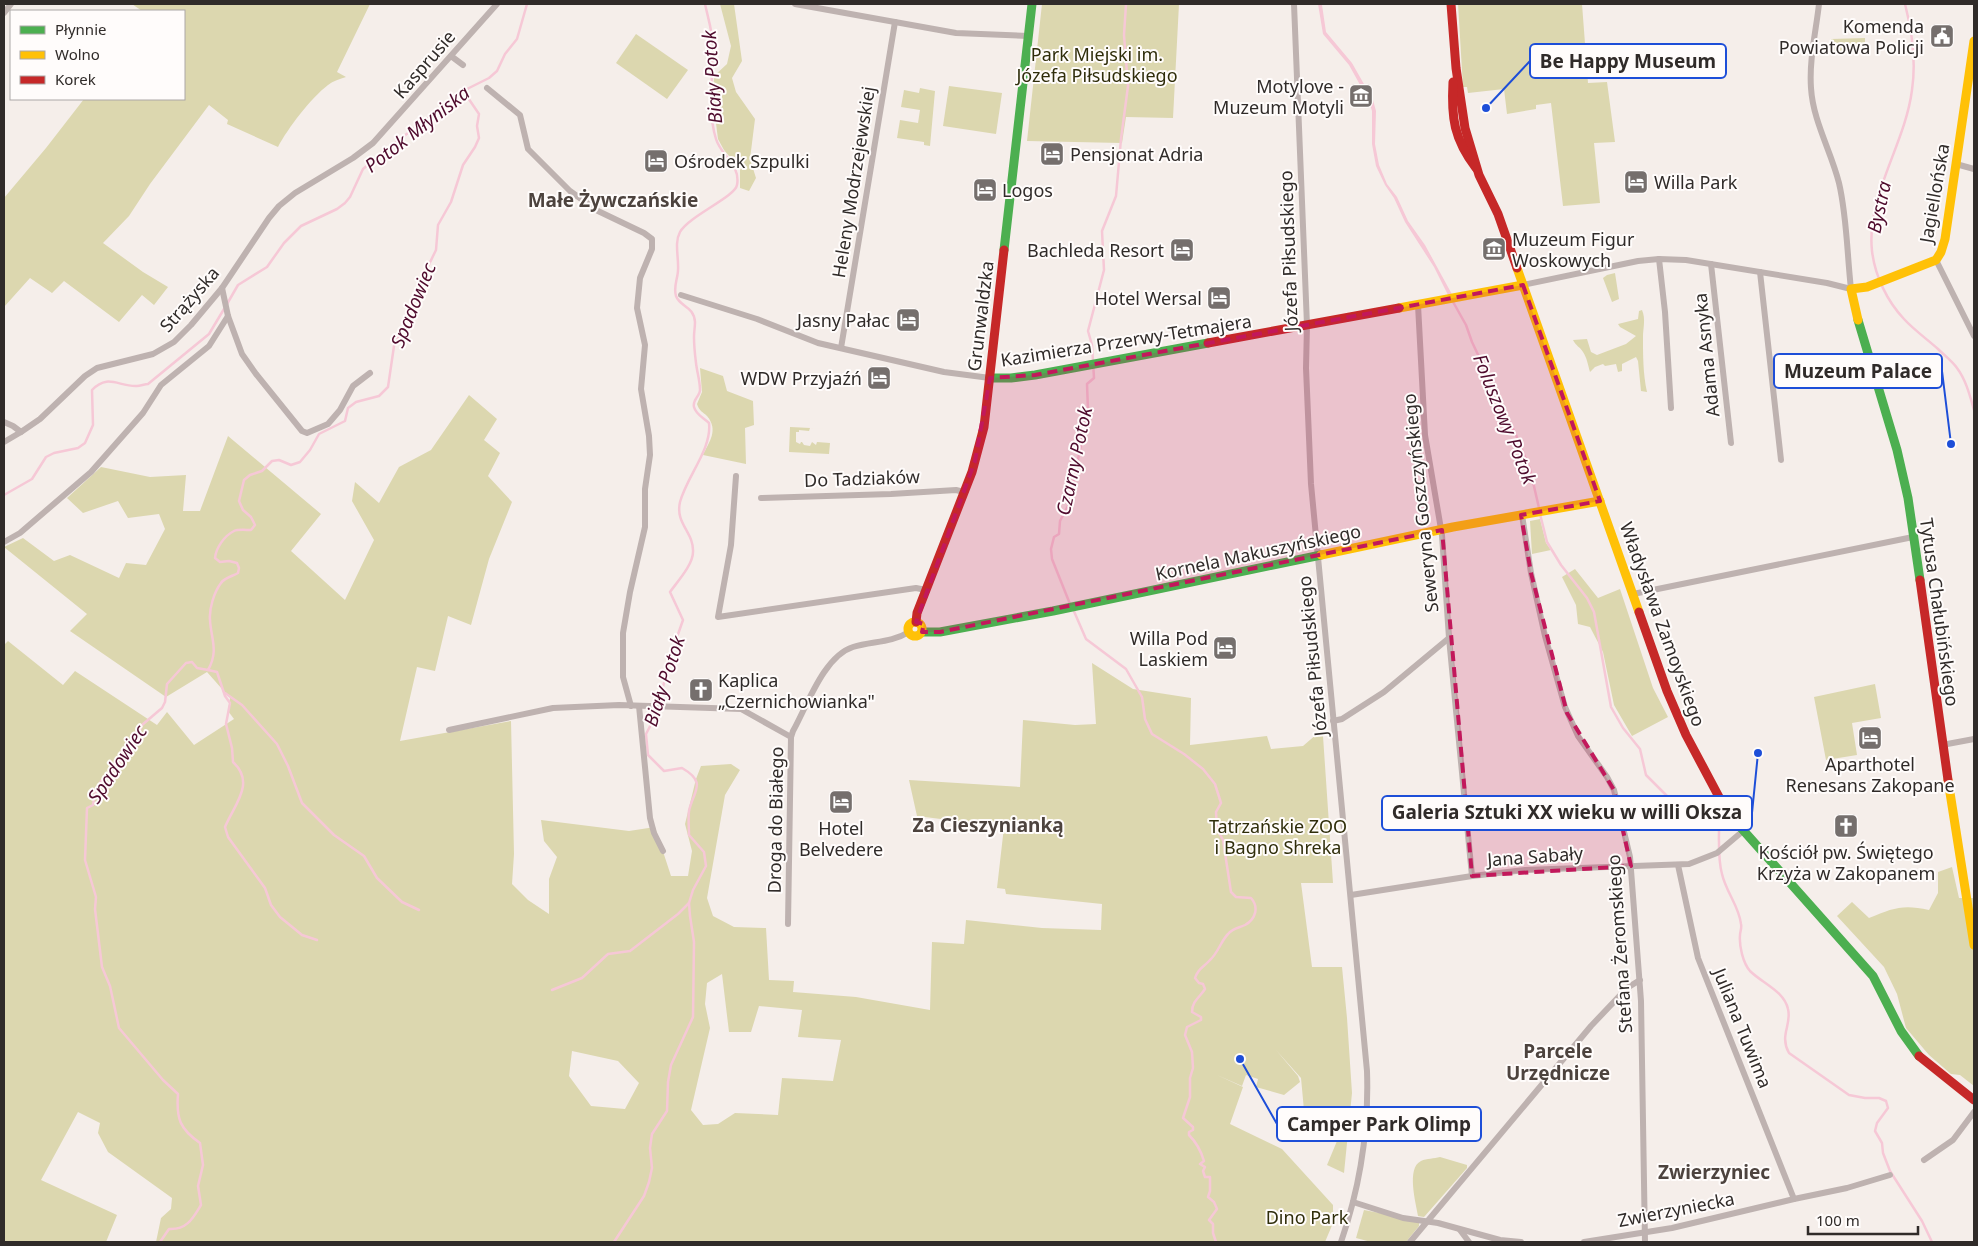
<svg xmlns="http://www.w3.org/2000/svg" width="1978" height="1246" font-family="'Noto Sans',sans-serif">
  <style>
    .green { fill: #dcd7af; fill-rule: evenodd }
    .water { fill: #f6c8d6 }
    .lines { fill: none; stroke-linecap: round; stroke-linejoin: round }
    .stream { stroke: #f6c8d6; stroke-width: 2.5 }
    .street { stroke: #beb2b0; stroke-width: 6 }
    .fast { stroke: #4caf50; stroke-width: 9 }
    .slow { stroke: #ffc107; stroke-width: 9 }
    .jam { stroke: #c62828; stroke-width: 9 }
    .marked { fill: #c2185b; fill-opacity: 0.2; stroke: #c2185b; stroke-width: 4; stroke-dasharray: 10 6; stroke-linejoin: round }
    .labels { text-anchor: middle; dominant-baseline: central; stroke-width: 4; stroke-linejoin: round; paint-order: stroke }
    .poi-label { font-size: 18px; fill: #302b29; stroke: #fffcfb; text-anchor: end }
    .park-label { font-size: 18px; fill: #2f2d0a; stroke: #fffcfb }
    .street-label { font-size: 18px; fill: #302b29; stroke: #fffcfb }
    .water-label { font-size: 19px; font-style: italic; fill: #4f0b2d; stroke: #fffcfb }
    .neighbourhood-label { font-size: 19px; font-weight: bold; fill: #4d433e; stroke: #fffcfb }
    .leader { fill: none; stroke: #1d4ed8; stroke-width: 2 }
    .callout-dot { fill: #1d4ed8; stroke: #fffcfb; stroke-width: 2 }
    .callout { fill: #fffcfb; stroke: #1d4ed8; stroke-width: 2 }
    .callout-label { font-size: 19px; text-anchor: middle; font-weight: bold; fill: #302b29 }
  </style>
  <rect width="100%" height="100%" fill="#f5eeea"/>
  <g class="green">
    <path d="M132 4H370L337 72 346 77C340 79 333 81 328 85 311 98 288 128 278 147L227 124 228 120 209 105 150 184 129 216 103 243 143 272 168 287 154 305 142 295 119 322 64 281 52 293 30 278 4 307V198L46 148 84 99H184V11H142Z"/>
    <polygon points="720,4 734,4 742,61 732,78 736,92 755,119 750,159 756,178 749,191 740,188 740,169 724,150 718,139 713,100 714,76 727,64 731,46"/>
    <polygon points="1042,4 1179,4 1173,118 1126,117 1122,143 1027,141"/>
    <polygon points="1458,4 1582,4 1588,83 1607,82 1615,142 1594,143 1600,203 1563,206 1551,103 1536,105 1536,109 1507,114 1504,89 1468,93 1467,87 1463,87"/>
    <polygon points="636,34 688,70 667,99 616,63"/>
    <polygon points="1865,38 1865,51 1832,52 1831,39"/>
    <polygon points="949,86 1002,93 996,134 943,126"/>
    <polygon points="920,88 935,91 930,146 924,145 924,142 897,138 900,120 918,123 920,110 901,107 904,90 919,93"/>
    <polygon points="1615,273 1619,299 1612,302 1603,278 1607,275"/>
    <path d="M1642 310C1646 319 1643 328 1643 337 1643 355 1643 374 1647 392L1641 391 1638 361 1636 357 1622 364V371L1618 372 1616 364 1605 366 1603 364 1595 367 1590 372C1588 365 1587 358 1583 352 1580 347 1576 346 1573 340L1587 339 1591 352 1597 355 1626 344 1636 336 1620 327 1618 324 1638 319 1639 311Z"/>
    <path d="M700 368 723 376 727 391 753 401 754 425 745 428 746 464 703 455C709 442 719 430 707 416 703 412 699 411 697 404L702 392Z"/>
    <path d="M469 395 497 419 484 440 500 453 488 476 512 502 489 559 471 625 448 616 435 671 417 667 400 741 511 721 514 854 512 884 528 900 549 914V879L557 857 544 841 541 820 629 831 655 827 671 876H688L692 851 685 824 696 779 701 766 731 764 740 770 725 795 707 898 713 916 734 927 766 928 769 980 794 981 793 992 856 997 930 1010 932 942 964 944 966 920 1042 928 1101 930 1102 904 1006 894 1005 889 997 888 1004 827 917 816 909 780 1020 787 1023 720 1075 725 1096 724 1092 663 1133 689 1191 698 1190 745 1267 736 1271 749 1303 746 1318 733 1323 736 1333 883H1301L1312 967H1342L1347 1018 1352 1093 1344 1173 1327 1165 1342 1129 1305 1121 1301 1078 1276 1050 1298 1076 1300 1082 1284 1095 1256 1087 1258 1079 1246 1075 1242 1086 1217 1075 1243 1087 1230 1124 1282 1149 1333 1205V1223L1325 1242H156L161 1218 171 1209 172 1198 108 1152 98 1133 100 1123 78 1112 41 1180 117 1215 106 1242H4V645L8 641 63 685 75 671 157 725 167 712 194 745 234 719 228 711 230 698 207 672 166 697 70 631 87 614 4 547 23 538 54 561 70 555 119 578 126 563 146 565 165 529 159 514 128 518 118 501 83 513 67 498 101 467 150 477 186 475 183 511H200L228 436 321 514 291 551 345 600 374 540 352 501 355 482 379 503 399 467 431 450ZM722 974 729 1032H751L759 1006 802 1010 798 1037 841 1040 833 1081 782 1078 778 1115 735 1113 718 1124 703 1125 691 1110 710 1028 705 1004 707 983ZM572 1051 618 1061 639 1083 625 1109 591 1106 569 1076Z"/>
    <polygon points="790,427 831,429 810,428 809,431 799,430 799,432 796,432 796,442 800,444 801,442 802,442 804,445 810,446 812,442 816,445 817,442 830,443 829,454 789,452"/>
    <polygon points="1540,519 1546,543 1551,550 1532,554 1530,521"/>
    <polygon points="1575,569 1598,598 1620,589 1653,688 1668,717 1632,736 1614,705 1603,652 1590,627 1578,624 1576,605 1562,577"/>
    <polygon points="1875,684 1881,718 1852,723 1857,755 1826,760 1814,697"/>
    <path d="M1952 867 1959 898H1974V1086L1960 1075 1951 1074 1929 1055 1906 1028 1897 994 1884 967 1837 916 1852 902 1869 918C1893 908 1903 904 1929 910L1938 893V872Z"/>
    <path d="M1440 1157 1467 1165V1168L1424 1217 1418 1216C1416 1203 1406 1168 1421 1161 1427 1158 1434 1159 1440 1157Z"/>
    <polygon points="1364,1210 1416,1220 1419,1222 1419,1226 1406,1242 1371,1242 1356,1238"/>
  </g>
  <polygon class="water" points="1318,4 1322,5 1326,32 1352,63 1373,100 1376,111 1375,144 1379,165 1387,184 1397,197 1408,221 1425,245 1454,298 1450,299 1434,267 1405,222 1394,198 1385,185 1376,166 1372,144 1372,111 1369,101 1349,65 1323,34"/>
  <g class="lines">
    <g class="stream">
      <path d="M1905 4C1912 31 1916 63 1912 90 1905 145 1866 196 1872 251 1875 276 1887 301 1904 319 1914 330 1927 339 1938 349 1944 355 1952 361 1957 368 1966 380 1970 396 1974 410"/>
      <polyline points="1452,300 1466,325 1472,342 1516,435 1530,469 1539,508"/>
      <polyline points="227,304 238,285 267,267 284,243 301,226 337,209 345,203 350,197 363,169 404,136 469,88 489,78 497,71 505,54 517,39 527,4"/>
      <path d="M4 495 32 479 46 457 54 453 78 448 85 443 93 425 92 390C108 373 119 387 137 386 140 386 145 384 148 384L209 334 224 309"/>
      <path d="M1540 514 1547 542 1561 565 1587 598 1594 612 1611 707 1623 728 1640 749 1646 775 1668 797H1682L1696 811 1717 824 1719 828C1719 843 1718 860 1722 874 1726 892 1739 906 1741 924 1742 928 1740 932 1740 935 1739 946 1743 963 1750 971 1762 983 1784 991 1788 1009 1792 1025 1779 1035 1789 1053L1849 1095 1865 1098H1879L1886 1101 1888 1108 1877 1123 1875 1131 1882 1143 1883 1153 1890 1171 1922 1221 1932 1242"/>
      <polyline points="1070,604 1052,559 1051,549 1054,537 1059,534 1060,521 1069,504 1088,410 1087,384 1094,378 1092,345 1088,331 1104,270 1102,231 1116,196 1121,139 1128,86 1124,35 1126,4"/>
      <path d="M1073 609 1086 639 1126 669 1142 697 1145 719 1152 734 1184 754 1203 769 1215 784 1221 803 1216 812 1217 829 1223 840 1231 892 1236 897 1251 898C1259 907 1256 919 1245 925 1239 928 1233 928 1228 934 1221 941 1218 953 1210 960 1204 967 1198 968 1195 978L1199 983 1203 984 1205 989C1200 997 1192 1001 1192 1012L1201 1017V1020L1187 1027 1185 1035 1192 1052 1193 1068 1190 1078V1097L1183 1118 1193 1127V1130L1189 1132V1135C1196 1142 1201 1151 1204 1161L1200 1164 1205 1167 1203 1171 1205 1177H1210V1191L1208 1197 1214 1202 1217 1209 1209 1220 1213 1224V1233L1216 1242"/>
      <path d="M208 670 217 672 225 696 230 703 226 724 232 748 233 762C256 783 234 805 225 827L228 837 265 888 271 905 280 917 302 935 317 940"/>
      <polyline points="225,693 242,705 277,744 288,766 302,803 334,835 364,856 377,878 402,902 419,910"/>
      <polyline points="552,990 582,978 608,954 630,951 678,914 689,903"/>
      <path d="M160 1242 169 1229C187 1230 193 1218 201 1205L198 1186 203 1165 200 1143C180 1129 176 1119 178 1094L163 1080 119 1028 110 986 102 967 95 909 96 897 85 860 87 808 93 805 95 793 101 781 123 760 136 741 142 725 162 708 165 702 167 684 186 663 192 662 197 668 208 670C219 651 211 639 210 620 209 609 214 592 221 583 224 578 233 576 238 573L239 568 237 563 229 561 220 562 215 558C216 548 224 536 234 531 238 529 246 530 251 530L255 525 251 517 243 510 239 501 244 480 250 475 262 471 272 461 279 460 291 465 300 462 310 450 319 434 345 421 348 408 356 402 379 396 388 387 394 346 412 308 417 289 436 250 438 225 451 202 463 165 475 147 479 138 477 126 479 114 464 92"/>
      <path d="M614 1242 644 1196 649 1182 652 1168 650 1148 652 1134 667 1111 668 1082 671 1065 693 1017 694 942 690 916 689 903 693 890 706 866 704 852 689 835C689 827 688 818 689 811 693 791 708 783 682 768L664 771 648 755 646 734 657 713 670 657 683 620 670 592C677 582 693 565 693 552 694 532 675 524 680 502 687 476 712 449 709 423 704 418 696 415 694 407 692 400 700 396 700 390 700 381 697 372 696 363 695 355 694 346 694 337 694 332 695 327 695 322 694 306 680 307 676 296 673 287 678 278 678 270 679 258 674 243 680 232 689 216 735 197 737 185 741 165 721 156 716 139 707 110 713 78 713 48 713 33 708 18 705 4"/>
    </g>
    <g class="street">
      <polyline points="795,4 956,33 1029,36"/>
      <path d="M1294 4 1307 325 1306 368 1311 484 1367 1071C1369 1129 1360 1187 1341 1242"/>
      <polyline points="4,13 11,4"/>
      <polyline points="451,56 463,65"/>
      <polyline points="487,88 520,115 528,149 570,191 598,211 644,233 652,239 652,249 640,278 637,308 645,345 641,389 649,436 650,455 645,489 645,527 630,592 623,633 623,677 631,706"/>
      <polyline points="1956,164 1974,169"/>
      <polyline points="1659,259 1665,312 1671,408"/>
      <polyline points="1936,260 1974,336"/>
      <polyline points="1711,264 1731,443"/>
      <polyline points="1760,272 1781,460"/>
      <path d="M1523 285 1638 261 1659 259 1686 260 1827 283 1851 289C1847 254 1847 217 1839 183 1831 151 1813 121 1811 88 1809 60 1816 31 1819 4"/>
      <polyline points="222,288 228,316 242,354 256,374 302,431 307,433 328,424 340,410 353,386 370,373"/>
      <polyline points="681,295 757,319 818,343 944,372 990,378"/>
      <polyline points="1418,305 1425,435 1442,535 1449,638 1472,876"/>
      <polyline points="841,348 895,22"/>
      <polyline points="4,422 13,426 21,432"/>
      <polyline points="4,442 21,432 40,419 85,376 97,368 153,354 174,342 191,325 222,288 269,218 279,206 295,193 353,158 373,143 497,4"/>
      <polyline points="736,476 731,545 718,617 916,588 926,590"/>
      <polyline points="761,498 891,494 956,490 964,492"/>
      <polyline points="1522,515 1531,573 1545,636 1565,707 1578,736 1607,777 1614,790 1630,857 1641,1001 1645,1242"/>
      <polyline points="4,542 20,533 91,472 143,413 161,385 209,346 228,316"/>
      <polyline points="1633,594 1913,537"/>
      <polyline points="639,706 650,818 654,833 663,851"/>
      <polyline points="1333,721 1342,719 1384,692 1449,638"/>
      <polyline points="449,730 553,708 619,705 741,709 791,737"/>
      <polyline points="1942,745 1974,739"/>
      <polyline points="1678,865 1698,958 1794,1199"/>
      <polyline points="1351,895 1472,876 1525,870 1689,864 1717,853 1743,831"/>
      <path d="M788 924 791 737 793 731C807 706 824 656 853 647 872 641 891 643 909 632"/>
      <polyline points="1924,1160 1953,1140 1974,1112"/>
      <polyline points="1353,1202 1403,1218 1438,1223 1500,1240 1521,1242"/>
      <polyline points="1460,1230 1469,1242"/>
      <polyline points="1410,1242 1591,1026 1627,988 1640,980"/>
      <polyline points="1584,1242 1672,1228 1794,1199 1847,1188 1890,1175"/>
    </g>
    <g class="fast">
      <polyline points="1004,250 1032,4"/>
      <polyline points="1858,320 1897,450 1908,498 1920,580"/>
      <polyline points="990,378 1011,378 1035,375 1208,343"/>
      <polyline points="922,632 940,632 1053,611 1321,555"/>
      <polyline points="1727,812 1873,976 1901,1031 1919,1056"/>
    </g>
    <g class="slow">
      <polyline points="1517,268 1639,612"/>
      <polyline points="1399,308 1523,285"/>
      <polyline points="1858,320 1851,289 1867,287 1936,260 1941,252 1945,239 1974,41"/>
      <polyline points="1321,555 1453,527 1600,501"/>
      <circle cx="915" cy="629" r="7"/>
      <polyline points="1948,780 1974,945"/>
    </g>
    <g class="jam">
      <polyline points="1451,4 1456,68 1465,128 1479,175 1498,214 1517,268"/>
      <path d="M1453 82C1451 118 1454 139 1476 168"/>
      <polyline points="1208,343 1399,308"/>
      <polyline points="1920,580 1948,780"/>
      <polyline points="1639,612 1667,691 1686,735 1727,812"/>
      <polyline points="916,622 917,613 972,472 984,427 1004,250"/>
      <polyline points="1919,1056 1974,1100"/>
    </g>
  </g>
  <path class="marked" d="M1523 285 1600 501 1521 515 1531 573 1567 713 1614 790 1631 866 1472 876 1442 530 940 632H922L924 624 916 622 975 461 990 378 1035 375Z"/>
  <defs>
    <symbol id="civic-square" viewBox="-11 -11 22 22"><rect x="-9" y="-9" width="18" height="18" rx="4" fill="#756f6d" stroke="#fffcfb"/><path d="M-.6-6.5H3V-4.5H.6V-3L4-1V1h2V6H-6V1h2V-1L-.6-3ZM-1.2 2.5V6h2.4V2.5Z" fill="#fff"/></symbol>
    <symbol id="museum-square" viewBox="-11 -11 22 22"><rect x="-9" y="-9" width="18" height="18" rx="4" fill="#756f6d" stroke="#fffcfb"/><path d="M0-6L6-3V-2H-6V-3ZM-5-1h2V3h-2ZM-1-1h2V3h-2ZM3-1h2V3H3ZM-6 4H6V6H-6Z" fill="#fff"/></symbol>
    <symbol id="hotel-square" viewBox="-11 -11 22 22"><rect x="-9" y="-9" width="18" height="18" rx="4" fill="#756f6d" stroke="#fffcfb"/><path d="M-6-4.5h1.5V1H6V5H4.5V3h-9V5H-6ZM-4 0a1.8 1.8 0 1 1 3.6 0ZM.5 0V-2.5h3Q6-2.5 6 0Z" fill="#fff"/></symbol>
    <symbol id="church-square" viewBox="-11 -11 22 22"><rect x="-9" y="-9" width="18" height="18" rx="4" fill="#756f6d" stroke="#fffcfb"/><path d="M-1.2-6h2.4v3.5h3.3v2.4h-3.3V6h-2.4V-.1h-3.3v-2.4h3.3Z" fill="#fff"/></symbol>
  </defs>
  <g fill-rule="evenodd">
    <use href="#civic-square" x="1928" y="22" width="28" height="28"/>
    <use href="#museum-square" x="1347" y="82" width="28" height="28"/>
    <use href="#hotel-square" x="1038" y="140" width="28" height="28"/>
    <use href="#hotel-square" x="642" y="147" width="28" height="28"/>
    <use href="#hotel-square" x="1622" y="168" width="28" height="28"/>
    <use href="#hotel-square" x="971" y="176" width="28" height="28"/>
    <use href="#museum-square" x="1480" y="235" width="28" height="28"/>
    <use href="#hotel-square" x="1168" y="236" width="28" height="28"/>
    <use href="#hotel-square" x="1205" y="284" width="28" height="28"/>
    <use href="#hotel-square" x="894" y="306" width="28" height="28"/>
    <use href="#hotel-square" x="865" y="364" width="28" height="28"/>
    <use href="#hotel-square" x="1211" y="634" width="28" height="28"/>
    <use href="#church-square" x="687" y="676" width="28" height="28"/>
    <use href="#hotel-square" x="1856" y="724" width="28" height="28"/>
    <use href="#hotel-square" x="827" y="788" width="28" height="28"/>
    <use href="#church-square" x="1832" y="812" width="28" height="28"/>
  </g>
  <g class="labels">
    <g class="poi-label">
      <text x="1924" y="26">Komenda<tspan x="1924" dy="21">Powiatowa Policji</tspan></text>
      <text x="1344" y="86">Motylove -<tspan x="1344" dy="21">Muzeum Motyli</tspan></text>
      <text x="1070" y="154" text-anchor="start">Pensjonat Adria</text>
      <text x="674" y="161" text-anchor="start">Ośrodek Szpulki</text>
      <text x="1654" y="182" text-anchor="start">Willa Park</text>
      <text x="1002" y="190" text-anchor="start">Logos</text>
      <text x="1512" y="239" text-anchor="start">Muzeum Figur<tspan x="1512" dy="21">Woskowych</tspan></text>
      <text x="1164" y="250">Bachleda Resort</text>
      <text x="1202" y="298">Hotel Wersal</text>
      <text x="890" y="320">Jasny Pałac</text>
      <text x="862" y="378">WDW Przyjaźń</text>
      <text x="1208" y="638">Willa Pod<tspan x="1208" dy="21">Laskiem</tspan></text>
      <text x="718" y="680" text-anchor="start">Kaplica<tspan x="718" dy="21">„Czernichowianka"</tspan></text>
      <text x="1870" y="764" text-anchor="middle">Aparthotel<tspan x="1870" dy="21">Renesans Zakopane</tspan></text>
      <text x="841" y="828" text-anchor="middle">Hotel<tspan x="841" dy="21">Belvedere</tspan></text>
      <text x="1846" y="852" text-anchor="middle">Kościół pw. Świętego<tspan x="1846" dy="21">Krzyża w Zakopanem</tspan></text>
    </g>
    <g class="park-label">
      <text x="1097" y="54">Park Miejski im.<tspan x="1097" dy="21">Józefa Piłsudskiego</tspan></text>
      <text x="1278" y="826">Tatrzańskie ZOO<tspan x="1278" dy="21">i Bagno Shreka</tspan></text>
      <text x="1307" y="1217">Dino Park</text>
    </g>
    <g class="street-label">
      <text transform="translate(424 64) rotate(-49)">Kasprusie</text>
      <text transform="translate(853 182) rotate(-81)">Heleny Modrzejewskiej</text>
      <text transform="translate(1934 193) rotate(-80)">Jagiellońska</text>
      <text transform="translate(1288 251) rotate(-92)">Józefa Piłsudskiego</text>
      <text transform="translate(189 299) rotate(-49)">Strążyska</text>
      <text transform="translate(980 316) rotate(-83)">Grunwaldzka</text>
      <text transform="translate(1126 340) rotate(-9)">Kazimierza Przerwy-Tetmajera</text>
      <text transform="translate(1706 355) rotate(-96)">Adama Asnyka</text>
      <text transform="translate(862 478) rotate(-2)">Do Tadziaków</text>
      <text transform="translate(1420 503) rotate(-96)">Seweryna Goszczyńskiego</text>
      <text transform="translate(1258 552) rotate(-12)">Kornela Makuszyńskiego</text>
      <text transform="translate(1940 612) rotate(82)">Tytusa Chałubińskiego</text>
      <text transform="translate(1663 624) rotate(70)">Władysława Zamoyskiego</text>
      <text transform="translate(1312 656) rotate(-96)">Józefa Piłsudskiego</text>
      <text transform="translate(775 820) rotate(-89)">Droga do Białego</text>
      <text transform="translate(1535 856) rotate(-4)">Jana Sabały</text>
      <text transform="translate(1619 944) rotate(-94)">Stefana Żeromskiego</text>
      <text transform="translate(1743 1028) rotate(68)">Juliana Tuwima</text>
      <text transform="translate(1676 1209) rotate(-11)">Zwierzyniecka</text>
    </g>
    <g class="water-label">
      <text transform="translate(712 77) rotate(-94)">Biały Potok</text>
      <text transform="translate(417 129) rotate(-38)">Potok Młyniska</text>
      <text transform="translate(1879 207) rotate(-78)">Bystra</text>
      <text transform="translate(413 305) rotate(-68)">Spadowiec</text>
      <text transform="translate(1505 419) rotate(68)">Foluszowy Potok</text>
      <text transform="translate(1074 461) rotate(-78)">Czarny Potok</text>
      <text transform="translate(664 681) rotate(-72)">Biały Potok</text>
      <text transform="translate(117 764) rotate(-56)">Spadowiec</text>
    </g>
    <g class="neighbourhood-label">
      <text x="613" y="200">Małe Żywczańskie</text>
      <text x="988" y="825">Za Cieszynianką</text>
      <text x="1558" y="1051">Parcele<tspan x="1558" dy="22">Urzędnicze</tspan></text>
      <text x="1714" y="1172">Zwierzyniec</text>
    </g>
  </g>
  <path class="leader" d="M1486 108L1530 61M1951 444L1942 371M1758 753L1752 813M1240 1059L1277 1124"/>
  <g class="callout-dot">
    <circle cx="1486" cy="108" r="5"/>
    <circle cx="1951" cy="444" r="5"/>
    <circle cx="1758" cy="753" r="5"/>
    <circle cx="1240" cy="1059" r="5"/>
  </g>
  <g class="callout">
    <rect x="1530" y="44" width="196" height="34" rx="5"/>
    <rect x="1774" y="354" width="168" height="34" rx="5"/>
    <rect x="1382" y="796" width="370" height="34" rx="5"/>
    <rect x="1277" y="1107" width="204" height="34" rx="5"/>
  </g>
  <g class="callout-label">
    <text x="1628" y="68">Be Happy Museum</text>
    <text x="1858" y="378">Muzeum Palace</text>
    <text x="1567" y="819">Galeria Sztuki XX wieku w willi Oksza</text>
    <text x="1379" y="1131">Camper Park Olimp</text>
  </g>
  <rect width="1978" height="1246" fill="none" stroke="#302b29" stroke-width="10"/>
  <rect x="10" y="10" width="175" height="90" fill="#fffcfb" stroke="#aca8a7"/>
  <rect x="20" y="26" width="25" height="8" fill="#4caf50" stroke="#aca8a7"/>
  <text x="55" y="35" font-size="15" fill="#302b29">Płynnie</text>
  <rect x="20" y="51" width="25" height="8" fill="#ffc107" stroke="#aca8a7"/>
  <text x="55" y="60" font-size="15" fill="#302b29">Wolno</text>
  <rect x="20" y="76" width="25" height="8" fill="#c62828" stroke="#aca8a7"/>
  <text x="55" y="85" font-size="15" fill="#302b29">Korek</text>
  <path d="M1808 1226v8h110v-8" fill="none" stroke="#302b29" stroke-width="2.5"/>
  <text x="1816" y="1226" font-size="15" fill="#302b29" stroke="#fffcfb" stroke-width="4" paint-order="stroke">100 m</text>
</svg>
